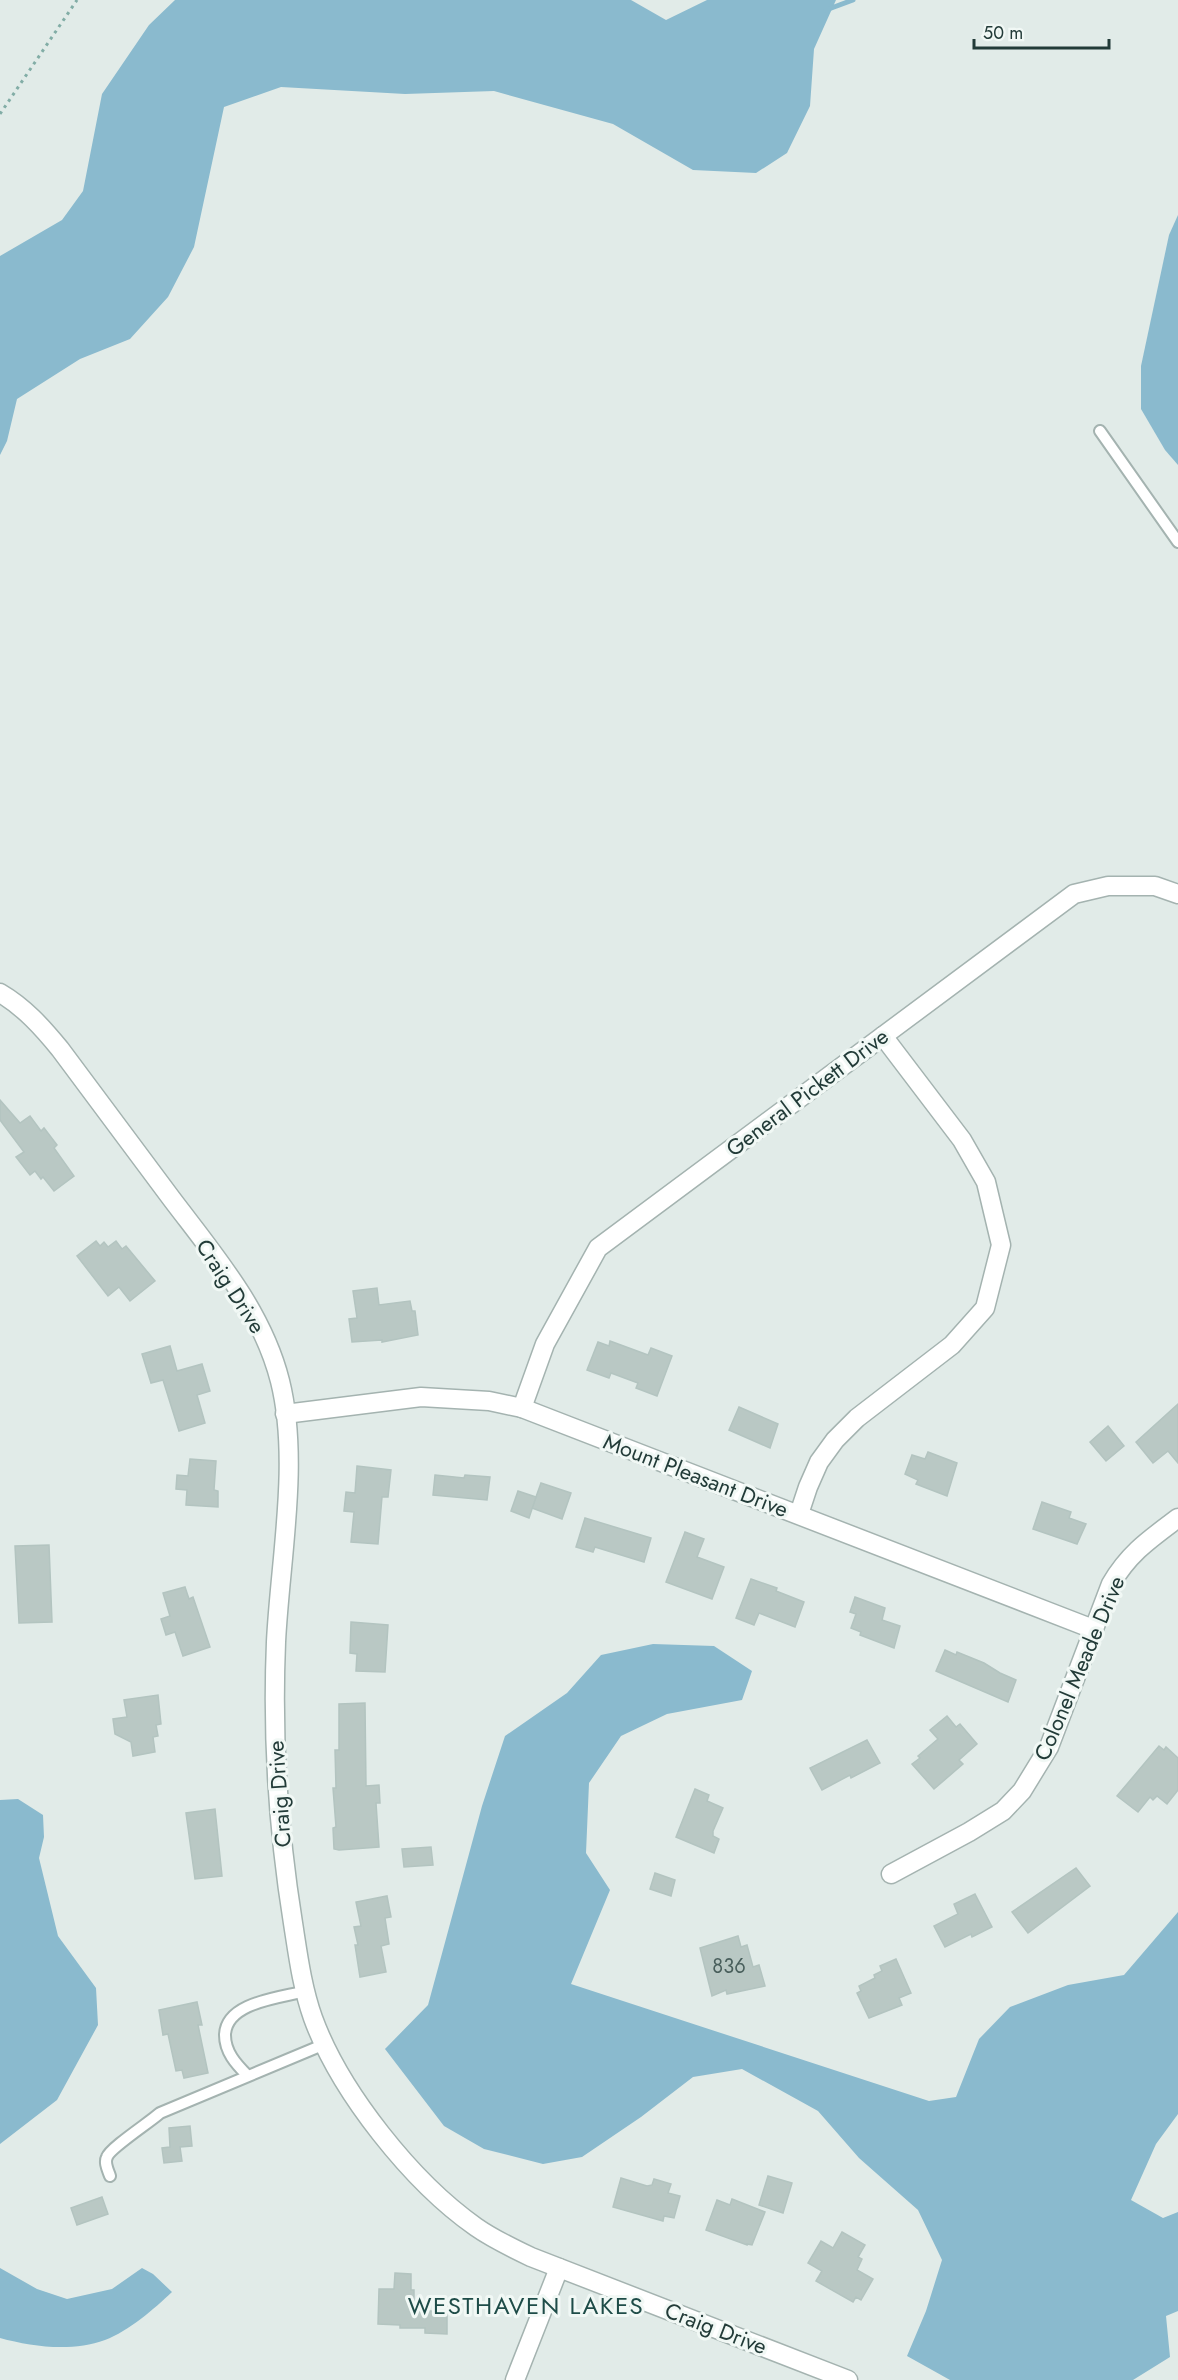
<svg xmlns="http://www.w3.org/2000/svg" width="1178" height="2380" font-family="Jost,sans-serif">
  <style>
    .water { fill: #8abace }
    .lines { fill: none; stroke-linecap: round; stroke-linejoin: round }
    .stream { stroke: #8abace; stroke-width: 5 }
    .building { fill: #b9c8c4; stroke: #b3c4c0; stroke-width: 1.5 }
    .lane-casing { stroke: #a4b3b0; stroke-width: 14 }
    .street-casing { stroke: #a4b3b0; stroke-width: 21 }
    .path { stroke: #82ada6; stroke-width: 3; stroke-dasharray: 3 4.5; stroke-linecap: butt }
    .lane { stroke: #fff; stroke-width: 10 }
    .street { stroke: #fff; stroke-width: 18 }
    .labels { text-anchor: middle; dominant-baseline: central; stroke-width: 6; stroke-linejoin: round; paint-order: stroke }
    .number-label { font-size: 20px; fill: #485e5b }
    .street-label { font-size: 22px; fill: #223b38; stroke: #f1f8f5 }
    .neighbourhood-label { font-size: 24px; letter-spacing: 1.5px; fill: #1e4c48; stroke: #f1f8f5 }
  </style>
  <rect width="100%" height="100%" fill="#e1ebe8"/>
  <g class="water">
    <polygon points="175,0 631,0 666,20 707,0 836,0 814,49 810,106 787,153 756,173 693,170 613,124 494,91 405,94 281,87 224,107 194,247 168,297 130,339 80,359 17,399 7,441 0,455 0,256 62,220 83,191 102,94 149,25"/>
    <polygon points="1178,215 1178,465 1165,450 1141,409 1141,366 1169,235"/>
    <polygon points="653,1644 714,1646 752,1671 742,1700 667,1714 621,1736 589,1783 586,1853 610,1890 571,1984 929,2101 956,2097 979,2039 1010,2007 1068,1985 1124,1975 1178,1912 1178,2114 1156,2144 1131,2200 1163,2218 1178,2212 1178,2311 1166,2316 1170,2357 1133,2380 950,2380 907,2356 926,2311 942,2260 918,2210 859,2158 818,2111 742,2069 693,2077 641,2117 582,2157 543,2164 484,2149 444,2126 385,2049 428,2005 482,1806 505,1736 567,1693 601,1655"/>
    <polygon points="18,1799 43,1815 44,1837 39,1858 58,1936 96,1988 98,2025 57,2100 0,2144 0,1800"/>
    <path d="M0 2268 37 2289 67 2299 112 2289 142 2268 153 2274 172 2292C154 2309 129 2331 105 2340 72 2352 33 2347 0 2338Z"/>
  </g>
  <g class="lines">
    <polyline class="stream" points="826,10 853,0"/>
  </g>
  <g class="building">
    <polygon points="0,1100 20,1123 30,1116 41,1131 44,1128 57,1145 54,1148 74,1176 54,1191 43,1177 41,1179 35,1171 30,1175 16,1157 24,1152 0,1120"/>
    <polygon points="96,1241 100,1246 104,1242 108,1247 116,1241 122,1249 126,1246 155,1281 130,1301 119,1287 108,1296 77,1256"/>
    <polygon points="377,1288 379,1305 410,1301 412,1311 415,1311 418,1335 382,1342 382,1340 352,1342 349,1319 357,1318 353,1291"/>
    <polygon points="610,1341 648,1355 651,1348 672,1356 657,1396 636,1388 638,1383 611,1373 609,1378 587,1370 598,1342 609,1346"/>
    <polygon points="170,1346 177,1371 202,1364 210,1391 197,1395 205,1423 179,1431 163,1380 151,1383 142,1354"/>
    <polygon points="1178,1404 1178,1463 1168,1451 1153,1463 1136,1442"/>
    <polygon points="739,1407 778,1424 770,1448 729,1430"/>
    <polygon points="1108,1426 1124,1446 1106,1461 1090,1442"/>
    <polygon points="928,1452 957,1463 947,1496 916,1484 918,1480 905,1474 912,1455 925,1459"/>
    <polygon points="190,1459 216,1461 214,1490 218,1491 218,1507 186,1505 187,1490 176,1489 177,1475 188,1476"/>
    <polygon points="357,1466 391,1470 388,1497 382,1497 378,1544 351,1542 354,1512 344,1511 346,1492 355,1493"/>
    <polygon points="435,1475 464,1478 465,1475 490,1477 487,1500 433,1495"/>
    <polygon points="541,1483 571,1493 562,1519 532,1508"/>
    <polygon points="518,1491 536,1497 529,1518 511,1511"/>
    <polygon points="1042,1502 1071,1512 1069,1518 1086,1524 1077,1544 1033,1529"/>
    <polygon points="585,1518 651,1538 644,1562 595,1547 593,1552 576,1547"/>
    <polygon points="685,1532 704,1539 697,1557 724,1567 712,1599 666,1582"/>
    <polygon points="49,1545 52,1622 19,1623 15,1546"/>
    <polygon points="751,1579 777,1588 776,1591 804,1602 795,1627 759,1613 754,1625 736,1618"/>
    <polygon points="185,1587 189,1599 193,1597 210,1647 183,1656 175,1632 166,1635 161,1619 170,1616 163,1593"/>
    <polygon points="855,1597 885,1608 882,1620 900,1626 894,1648 860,1635 861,1632 851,1628 856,1614 850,1612"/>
    <polygon points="351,1622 388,1625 385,1672 356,1671 357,1654 350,1653"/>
    <polygon points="945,1650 956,1655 957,1652 984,1663 1000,1673 1016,1680 1008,1702 936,1671"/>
    <polygon points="158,1695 161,1724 156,1725 158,1736 153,1737 155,1752 133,1756 131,1742 115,1734 113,1719 127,1717 124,1700"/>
    <polygon points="365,1703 366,1786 379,1785 380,1803 376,1803 379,1847 339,1850 334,1849 333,1828 336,1827 333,1788 336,1788 335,1750 339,1750 339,1704"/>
    <polygon points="947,1716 956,1727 960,1724 977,1744 959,1760 963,1764 934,1789 912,1764 920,1758 918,1756 938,1739 930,1730"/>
    <polygon points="867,1740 880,1763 851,1778 850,1775 822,1790 810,1768"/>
    <polygon points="1159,1746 1164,1750 1166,1747 1178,1758 1178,1790 1167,1804 1157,1796 1153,1800 1150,1797 1138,1812 1117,1796"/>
    <polygon points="695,1789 709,1795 707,1801 723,1808 713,1831 713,1836 719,1839 714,1853 676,1837"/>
    <polygon points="215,1809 222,1876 195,1879 186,1813"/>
    <polygon points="431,1847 433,1865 404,1867 402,1849"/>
    <polygon points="1076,1868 1090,1886 1028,1933 1012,1912"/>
    <polygon points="655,1873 675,1880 671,1896 650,1889"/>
    <polygon points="975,1894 992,1927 972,1937 971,1934 945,1947 934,1926 958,1914 954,1904"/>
    <polygon points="387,1896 391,1917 385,1918 389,1944 381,1946 386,1972 360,1977 355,1945 358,1945 354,1927 361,1926 356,1902"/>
    <polygon points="738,1936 741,1947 747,1945 753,1967 759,1965 765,1986 727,1994 726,1990 712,1996 700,1948"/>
    <polygon points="896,1959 911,1993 899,1998 902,2005 869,2018 857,1993 861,1991 859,1986 875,1978 874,1975 882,1971 880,1966"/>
    <polygon points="197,2002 202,2025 198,2025 208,2073 184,2078 182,2070 176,2071 168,2034 163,2035 159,2010"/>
    <polygon points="190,2126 192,2146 180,2147 182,2161 164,2163 162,2148 170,2147 169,2128"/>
    <polygon points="768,2176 792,2183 783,2213 759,2205"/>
    <polygon points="621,2178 647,2186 652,2185 654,2179 671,2184 668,2193 680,2196 674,2218 664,2216 663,2221 613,2207"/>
    <polygon points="102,2197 108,2214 77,2225 71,2208"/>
    <polygon points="732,2199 765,2212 752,2245 747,2244 747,2245 706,2230 717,2200 730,2205"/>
    <polygon points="842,2232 865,2245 858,2257 862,2259 857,2270 873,2279 861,2300 856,2297 853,2302 816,2281 822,2271 808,2263 821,2241 833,2248"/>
    <polygon points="395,2273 411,2274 411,2290 414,2290 414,2310 447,2312 447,2334 425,2333 425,2328 400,2328 400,2325 378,2324 379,2289 394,2289"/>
  </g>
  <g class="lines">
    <defs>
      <g id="lane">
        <polyline points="1100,431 1178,542"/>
        <path d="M247 2075C236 2064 225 2052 225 2035 226 2002 280 1998 306 1991"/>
        <path d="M110 2176C108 2170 104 2163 107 2157 110 2148 150 2122 160 2113L325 2044"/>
      </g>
      <g id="street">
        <path d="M0 993C24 1007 42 1027 60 1049 97 1099 134 1149 171 1198 214 1255 262 1310 280 1381 300 1461 280 1560 276 1642 272 1737 278 1830 293 1923 298 1955 302 1987 313 2018 340 2092 412 2182 476 2227 493 2239 512 2248 531 2257L848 2380"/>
        <polyline points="522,1408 545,1344 598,1248 1074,894 1108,886 1155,886 1178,894"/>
        <polyline points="285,1414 421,1397 489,1401 522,1408 1093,1629"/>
        <polyline points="799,1514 808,1487 819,1462 835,1440 857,1418 952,1345 985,1308 1001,1245 986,1182 962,1140 883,1036"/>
        <path d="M891 1874 969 1832 1003 1811 1022 1791 1049 1747 1111 1584C1129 1553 1150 1539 1178 1518"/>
        <polyline points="515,2380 559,2268"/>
      </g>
    </defs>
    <use href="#lane" class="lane-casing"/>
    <use href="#street" class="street-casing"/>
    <polyline class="path" points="0,114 77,0"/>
    <use href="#lane" class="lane"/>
    <use href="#street" class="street"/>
  </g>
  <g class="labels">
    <g class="number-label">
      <text x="729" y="1966">836</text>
    </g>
    <g class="street-label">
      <text transform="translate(807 1092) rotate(-37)">General Pickett Drive</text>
      <text transform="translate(231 1286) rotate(57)">Craig Drive</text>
      <text transform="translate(696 1475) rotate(21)">Mount Pleasant Drive</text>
      <text transform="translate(1079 1668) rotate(-67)">Colonel Meade Drive</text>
      <text transform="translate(279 1794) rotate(-94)">Craig Drive</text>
      <text transform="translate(716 2328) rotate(21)">Craig Drive</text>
    </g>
    <g class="neighbourhood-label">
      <text x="526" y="2305">WESTHAVEN LAKES</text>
    </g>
  </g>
  <path d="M974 39v9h135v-9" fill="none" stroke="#223b38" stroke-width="3"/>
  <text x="983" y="39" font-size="18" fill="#223b38" stroke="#f1f8f5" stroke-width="4.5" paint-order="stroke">50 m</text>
</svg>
